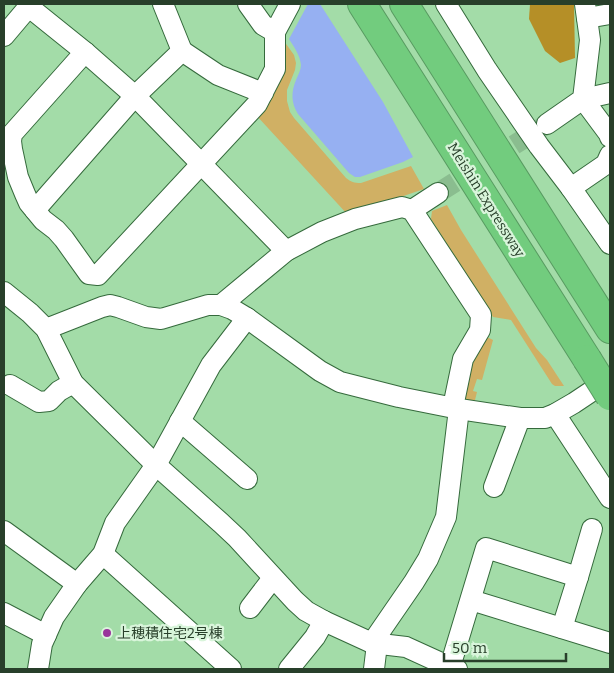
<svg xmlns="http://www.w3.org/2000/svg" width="614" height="673" font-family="Bitter,'Noto Sans JP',serif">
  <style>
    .green { fill: #d0b064 }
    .forest { fill: #b58f27 }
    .water { fill: #96b0f2 }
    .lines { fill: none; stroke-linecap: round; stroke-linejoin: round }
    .minor-tunnel { stroke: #8abd8f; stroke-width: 20; stroke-dasharray: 20 10; stroke-linecap: butt }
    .minor-casing { stroke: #356a3c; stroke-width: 22 }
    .highway-casing { stroke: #589b61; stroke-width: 30 }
    .minor { stroke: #fff; stroke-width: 20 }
    .highway { stroke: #72cc7e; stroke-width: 28 }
    .highway-bridge-casing { stroke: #589b61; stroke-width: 30; stroke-linecap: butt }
    .highway-bridge { stroke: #72cc7e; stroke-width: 28 }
    .poi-dot { fill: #99359b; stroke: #d9f5db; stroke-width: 2 }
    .labels { text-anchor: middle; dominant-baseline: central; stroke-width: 4.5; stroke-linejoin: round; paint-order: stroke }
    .street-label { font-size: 14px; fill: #283f2a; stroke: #d9f5db }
    .poi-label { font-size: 14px; fill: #283f2a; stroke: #d9f5db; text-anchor: start }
  </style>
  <rect width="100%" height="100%" fill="#a3dca8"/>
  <g class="green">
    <path d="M296 4H301L284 37V41L294 55 296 63 295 70 287 90V101L290 112 294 118 346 178C351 182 354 183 361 183L411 166 424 189 348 215 256 115 280 35Z"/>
    <polygon points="447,205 461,230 536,348 547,360 564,386 555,386 552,384 511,320 493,317 431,219 432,211"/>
    <polygon points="485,336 493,340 482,380 477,379 473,391 477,392 474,404 462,403 465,379"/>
  </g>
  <polygon class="forest" points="530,4 574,4 575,58 560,63 545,51 529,19"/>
  <path class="water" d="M308 4H320L383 102 413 157 403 162 360 177H355L349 173 298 114C291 103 291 92 296 80 298 75 301 70 301 65 300 55 294 47 289 39Z"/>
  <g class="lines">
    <polyline class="minor-tunnel" points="438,193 544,126"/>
    <defs>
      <g id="minor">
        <polyline points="163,4 182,51"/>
        <polyline points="248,4 263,25 275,32"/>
        <polyline points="446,4 487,70 539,146 571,188 610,244"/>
        <polyline points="29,7 85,52 135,96 286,251"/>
        <polyline points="587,18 610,14"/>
        <polyline points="4,36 31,4"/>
        <polyline points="85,52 12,134 11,141 12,149 18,177 25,194 29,203 43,220 56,230 64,239 89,274 98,275 257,104 275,69 275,32 290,4"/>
        <polyline points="610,93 583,99 609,134 610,137"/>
        <polyline points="547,124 583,99 590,40 585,4"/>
        <polyline points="571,188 606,164 610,155"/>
        <polyline points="35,210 135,96 182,51 218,75 263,93"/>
        <polyline points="412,210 438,193"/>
        <polyline points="4,292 30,313 46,329 73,383 156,465 221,523 237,538 295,601 306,611 324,621 372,643 406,647 450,667 457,669"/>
        <polyline points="221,305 286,251 322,232 355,219 402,207 412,210 481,315 480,330 463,359 453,407"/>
        <polyline points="46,329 102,307 110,305 118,307 146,317 161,319 208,305 221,305 232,309 247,318 320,371 340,382 399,397 459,409 520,418 545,418 555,414 574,403 610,379"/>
        <polyline points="10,385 39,402 49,401 59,391 73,383"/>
        <polyline points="555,414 610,498"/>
        <polyline points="180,421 247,479"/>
        <polyline points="494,487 520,418"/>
        <polyline points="4,531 77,584"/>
        <polyline points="103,554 231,669"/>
        <polyline points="471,600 610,643"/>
        <polyline points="250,608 273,578"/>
        <polyline points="4,613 46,635"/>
        <polyline points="562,628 578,577 592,529"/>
        <polyline points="372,643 414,582 428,559 446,517 459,409"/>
        <polyline points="450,667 486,548 578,577"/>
        <polyline points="38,669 42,644 54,617 77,584 103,554 115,523 156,465 211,365 247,318"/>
        <polyline points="289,669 315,637 324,621"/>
        <polyline points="374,669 377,644"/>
      </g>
      <g id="highway">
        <polyline points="362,4 587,359"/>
        <polyline points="404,4 610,329"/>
      </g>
    </defs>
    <use href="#minor" class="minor-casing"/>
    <use href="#highway" class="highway-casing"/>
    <use href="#minor" class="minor"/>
    <use href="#highway" class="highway"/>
    <defs>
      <polyline id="highway-bridge" points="587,359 610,396"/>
    </defs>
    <use href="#highway-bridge" class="highway-bridge-casing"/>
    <use href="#highway-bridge" class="highway-bridge"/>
  </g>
  <circle class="poi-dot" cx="107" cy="633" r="5"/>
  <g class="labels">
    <g class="street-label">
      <text transform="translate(486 200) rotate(58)">Meishin Expressway</text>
    </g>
    <g class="poi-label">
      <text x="117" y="633">上穂積住宅2号棟</text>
    </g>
  </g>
  <rect width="614" height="673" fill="none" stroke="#283f2a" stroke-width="10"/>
  <path d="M444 653v8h122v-8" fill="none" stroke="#283f2a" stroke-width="2.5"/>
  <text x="452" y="653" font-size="15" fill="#283f2a" stroke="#d9f5db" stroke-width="4" paint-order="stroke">50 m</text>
</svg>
